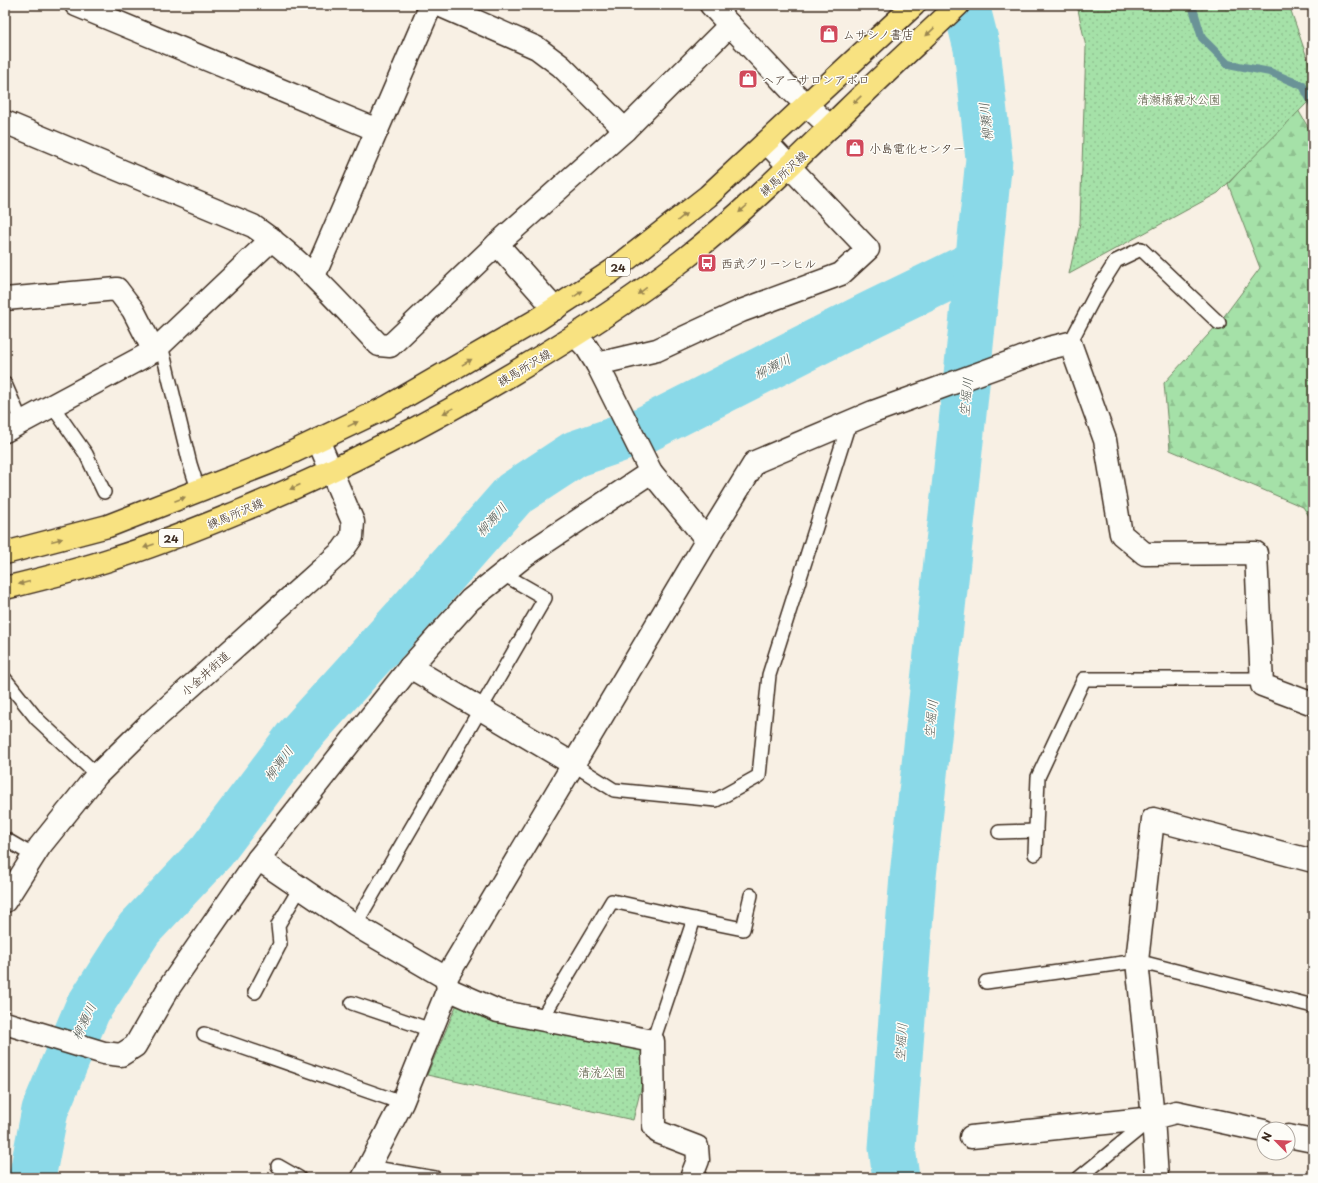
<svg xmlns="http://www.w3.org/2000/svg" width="1318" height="1183" font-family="'Playpen Sans','Klee One',sans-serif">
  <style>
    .forest { fill: url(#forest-firs); stroke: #708663 }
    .park { fill: url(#park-dots); stroke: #708663 }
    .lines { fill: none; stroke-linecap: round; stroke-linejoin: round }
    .stream { stroke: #6a9397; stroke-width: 8 }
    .river { stroke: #8ad9e8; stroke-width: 47 }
    .lane-casing { stroke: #3b2a1e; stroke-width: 16 }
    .street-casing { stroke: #3b2a1e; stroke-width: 25 }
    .secondary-casing { stroke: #3b2a1e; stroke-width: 25 }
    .primary-casing { stroke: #3b2a1e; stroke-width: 25 }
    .lane { stroke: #fdfcf7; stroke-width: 13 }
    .street { stroke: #fdfcf7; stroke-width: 22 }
    .secondary { stroke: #fdfcf7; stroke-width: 22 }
    .primary { stroke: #f8e281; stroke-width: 22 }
    .oneway { fill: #9a8650 }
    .labels { text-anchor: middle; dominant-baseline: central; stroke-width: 3; stroke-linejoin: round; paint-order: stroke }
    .shield { fill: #fdfcf7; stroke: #75695f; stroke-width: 1 }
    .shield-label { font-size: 11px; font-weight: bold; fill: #3b2a1e }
    .poi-label { font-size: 12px; fill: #3b2a1e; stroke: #fdfcf7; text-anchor: start }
    .park-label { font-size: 12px; fill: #565840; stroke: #fdfcf7 }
    .street-label { font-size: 12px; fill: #3b2a1e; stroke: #fdfcf7 }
    .water-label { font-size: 13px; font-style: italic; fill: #4f5650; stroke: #fdfcf7 }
  </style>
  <defs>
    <pattern id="forest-firs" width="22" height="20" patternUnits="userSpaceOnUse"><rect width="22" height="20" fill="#a5e1a8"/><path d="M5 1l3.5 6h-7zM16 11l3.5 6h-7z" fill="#8fc190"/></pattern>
    <pattern id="park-dots" width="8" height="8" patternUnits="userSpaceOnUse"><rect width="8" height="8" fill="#a5e1a8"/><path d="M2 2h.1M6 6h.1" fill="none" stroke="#8fc190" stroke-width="1.8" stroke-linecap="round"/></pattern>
  </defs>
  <rect width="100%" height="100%" fill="#f8f0e4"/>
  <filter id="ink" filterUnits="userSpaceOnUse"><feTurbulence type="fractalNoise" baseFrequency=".025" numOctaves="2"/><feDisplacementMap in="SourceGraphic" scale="8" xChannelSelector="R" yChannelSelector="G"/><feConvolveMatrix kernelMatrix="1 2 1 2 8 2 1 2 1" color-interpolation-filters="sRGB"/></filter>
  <g filter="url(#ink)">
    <polygon class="forest" points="1297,108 1313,136 1313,522 1303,507 1170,450 1164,383 1219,323 1260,268 1228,184"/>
    <g class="park">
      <polygon points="1077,5 1289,5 1313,75 1313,97 1218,193 1069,274 1080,223 1086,47"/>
      <polygon points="459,999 653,1041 633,1120 427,1075"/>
    </g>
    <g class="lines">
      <g class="stream">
        <polyline points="1192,5 1202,38 1228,64 1270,72 1303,86 1313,105"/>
        <polyline points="888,1178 892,1148"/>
      </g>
      <g class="river">
        <polyline points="32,1178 45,1110 87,1010 139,929 212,851 298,737 410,613 514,494 575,454 642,431 870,315 979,262"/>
        <polyline points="896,1178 892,1148 913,876 964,404 989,159 977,48 966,5"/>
      </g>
      <defs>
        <g id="lane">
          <polyline points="1070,343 1099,288 1116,261 1141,249 1219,323"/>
          <polyline points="161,345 190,464 199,492"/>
          <polyline points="5,384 22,423"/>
          <polyline points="53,407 86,454 104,492"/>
          <polyline points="5,679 37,719 97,775"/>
          <polyline points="573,764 614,790 716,800 759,776 769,675 849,423"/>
          <polyline points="999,832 1036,831"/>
          <polyline points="5,839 34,856"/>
          <polyline points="1035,854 1038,777 1084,679 1261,679"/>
          <polyline points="694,919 743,929 751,895"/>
          <polyline points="355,925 545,598 503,574"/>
          <polyline points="986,982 1137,961 1313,1006"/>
          <polyline points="255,992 280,944 278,925 300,888"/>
          <polyline points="352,1003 431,1030"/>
          <polyline points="541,1020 612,901 694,919 653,1041"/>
          <polyline points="204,1034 402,1103"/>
          <polyline points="278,1166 299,1178"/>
          <polyline points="369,1167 435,1178"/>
          <polyline points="1079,1178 1150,1120"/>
        </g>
        <g id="street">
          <polyline points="76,5 377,130"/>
          <polyline points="439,5 537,48 561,66 625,130"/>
          <path d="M5 122 253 226C301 259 339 303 379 345L390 346 497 244 625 130 730 25"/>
          <polyline points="497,244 555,309"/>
          <polyline points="314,276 431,5"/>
          <polyline points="5,299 117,289 133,310 154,351 272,239"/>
          <polyline points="576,336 587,348 597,364 657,350 741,311 841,274 868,249 767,143"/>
          <polyline points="597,364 651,472 707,540"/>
          <polyline points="5,431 154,351"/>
          <polyline points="410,667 573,764"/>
          <polyline points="446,978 355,925 258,859 410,667 470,600 526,555 651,472"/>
          <polyline points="448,989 498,1011 653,1041 654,1126 658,1132 697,1147 698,1160 691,1178"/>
          <polyline points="5,1023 104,1053 121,1055 135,1046 168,989 258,859"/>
          <polyline points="1288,1136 1313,1141"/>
          <polyline points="971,1137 1153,1118 1176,1112 1264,1131"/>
          <polyline points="363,1178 402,1103 448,989 446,978 707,540 755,462 873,412 1049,348 1070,343 1105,440 1121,534 1145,554 1256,553 1262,685 1313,704"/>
          <polyline points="1157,1178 1153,1118 1137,961 1153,819 1313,861"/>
        </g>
        <g id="secondary">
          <polyline points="711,5 791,90 830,127"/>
          <polyline points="5,901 40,846 97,775 148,725 342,551 352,537 353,522 318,440"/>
        </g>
        <g id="primary">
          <polyline points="5,553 108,526 274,461 387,407 537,320 612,271 708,196 914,5"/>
          <path d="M5 588C42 579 79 570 115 558 158 545 201 527 243 510 336 471 425 426 512 374 571 339 628 303 683 260 741 215 794 162 846 111 883 75 921 40 958 5"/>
        </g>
      </defs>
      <use href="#lane" class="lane-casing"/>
      <use href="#street" class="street-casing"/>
      <use href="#secondary" class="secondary-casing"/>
      <use href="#primary" class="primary-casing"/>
      <use href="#lane" class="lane"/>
      <use href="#street" class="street"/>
      <use href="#secondary" class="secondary"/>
      <use href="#primary" class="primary"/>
    </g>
    <defs><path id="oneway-solid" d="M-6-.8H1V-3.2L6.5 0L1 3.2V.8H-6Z"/></defs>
    <g class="oneway">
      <use href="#oneway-solid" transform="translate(930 32) rotate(137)"/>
      <use href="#oneway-solid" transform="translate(857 100) rotate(136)"/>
      <use href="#oneway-solid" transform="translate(743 209) rotate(138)"/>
      <use href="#oneway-solid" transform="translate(682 217) rotate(-39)"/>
      <use href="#oneway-solid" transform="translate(642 291) rotate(143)"/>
      <use href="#oneway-solid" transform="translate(578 294) rotate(-34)"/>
      <use href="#oneway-solid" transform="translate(467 362) rotate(-31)"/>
      <use href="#oneway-solid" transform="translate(448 411) rotate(152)"/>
      <use href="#oneway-solid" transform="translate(353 424) rotate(-26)"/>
      <use href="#oneway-solid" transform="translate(295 487) rotate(155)"/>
      <use href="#oneway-solid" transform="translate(180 499) rotate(-21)"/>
      <use href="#oneway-solid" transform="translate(57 540) rotate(-15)"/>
      <use href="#oneway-solid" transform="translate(149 546) rotate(160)"/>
      <use href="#oneway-solid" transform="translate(24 583) rotate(166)"/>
    </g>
  </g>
  <defs>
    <symbol id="shop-square" viewBox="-11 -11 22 22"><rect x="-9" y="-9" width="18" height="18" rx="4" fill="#d1495b" stroke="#fdfcf7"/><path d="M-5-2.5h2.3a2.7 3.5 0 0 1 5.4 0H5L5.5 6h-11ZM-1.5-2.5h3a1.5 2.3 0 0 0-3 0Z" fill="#fff"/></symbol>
    <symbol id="bus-square" viewBox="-11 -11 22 22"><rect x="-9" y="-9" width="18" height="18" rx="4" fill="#d1495b" stroke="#fdfcf7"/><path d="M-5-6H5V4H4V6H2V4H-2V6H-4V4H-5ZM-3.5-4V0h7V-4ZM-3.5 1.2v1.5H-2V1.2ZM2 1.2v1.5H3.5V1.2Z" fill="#fff"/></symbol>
  </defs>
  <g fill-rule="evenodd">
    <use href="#shop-square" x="818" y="23" width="22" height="22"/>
    <use href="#shop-square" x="737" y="68" width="22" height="22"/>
    <use href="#shop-square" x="844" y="137" width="22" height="22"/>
    <use href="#bus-square" x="696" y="252" width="22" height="22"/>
  </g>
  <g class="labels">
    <g class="shield">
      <rect x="606" y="258" width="24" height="18" rx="3"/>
      <rect x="159" y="529" width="24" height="18" rx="3"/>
    </g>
    <g class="shield-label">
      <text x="618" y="267">24</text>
      <text x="171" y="538">24</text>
    </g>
    <g class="poi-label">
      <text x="843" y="34">ムサシノ書店</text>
      <text x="762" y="79">ヘアーサロンアポロ</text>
      <text x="869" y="148">小島電化センター</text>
      <text x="721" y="263">西武グリーンヒル</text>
    </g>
    <g class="park-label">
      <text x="1179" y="99">清瀬橋親水公園</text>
      <text x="602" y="1072">清流公園</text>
    </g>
    <g class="street-label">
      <text transform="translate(783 173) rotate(-43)">練馬所沢線</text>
      <text transform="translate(524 367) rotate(-31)">練馬所沢線</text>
      <text transform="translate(235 513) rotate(-23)">練馬所沢線</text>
      <text transform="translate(205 673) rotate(-42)">小金井街道</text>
    </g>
    <g class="water-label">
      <text transform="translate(985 122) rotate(-96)">柳瀬川</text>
      <text transform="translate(772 366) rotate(-27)">柳瀬川</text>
      <text transform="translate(965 397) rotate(-84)">空堀川</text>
      <text transform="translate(491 519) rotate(-48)">柳瀬川</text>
      <text transform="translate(930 719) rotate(-84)">空堀川</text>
      <text transform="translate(278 763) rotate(-53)">柳瀬川</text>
      <text transform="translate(83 1021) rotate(-64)">柳瀬川</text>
      <text transform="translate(900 1042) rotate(-86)">空堀川</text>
    </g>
  </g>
  <rect width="1318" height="1183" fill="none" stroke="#fdfcf7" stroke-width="20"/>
  <rect x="10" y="10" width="1298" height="1163" fill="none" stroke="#3b2a1e" stroke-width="1.5" filter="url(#ink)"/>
  <g transform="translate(1276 1141) rotate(294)"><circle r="19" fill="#fdfcf7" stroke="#afa8a0"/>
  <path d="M0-3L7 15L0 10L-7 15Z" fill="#d1495b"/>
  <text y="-6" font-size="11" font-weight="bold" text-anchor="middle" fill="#3b2a1e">N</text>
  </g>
</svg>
